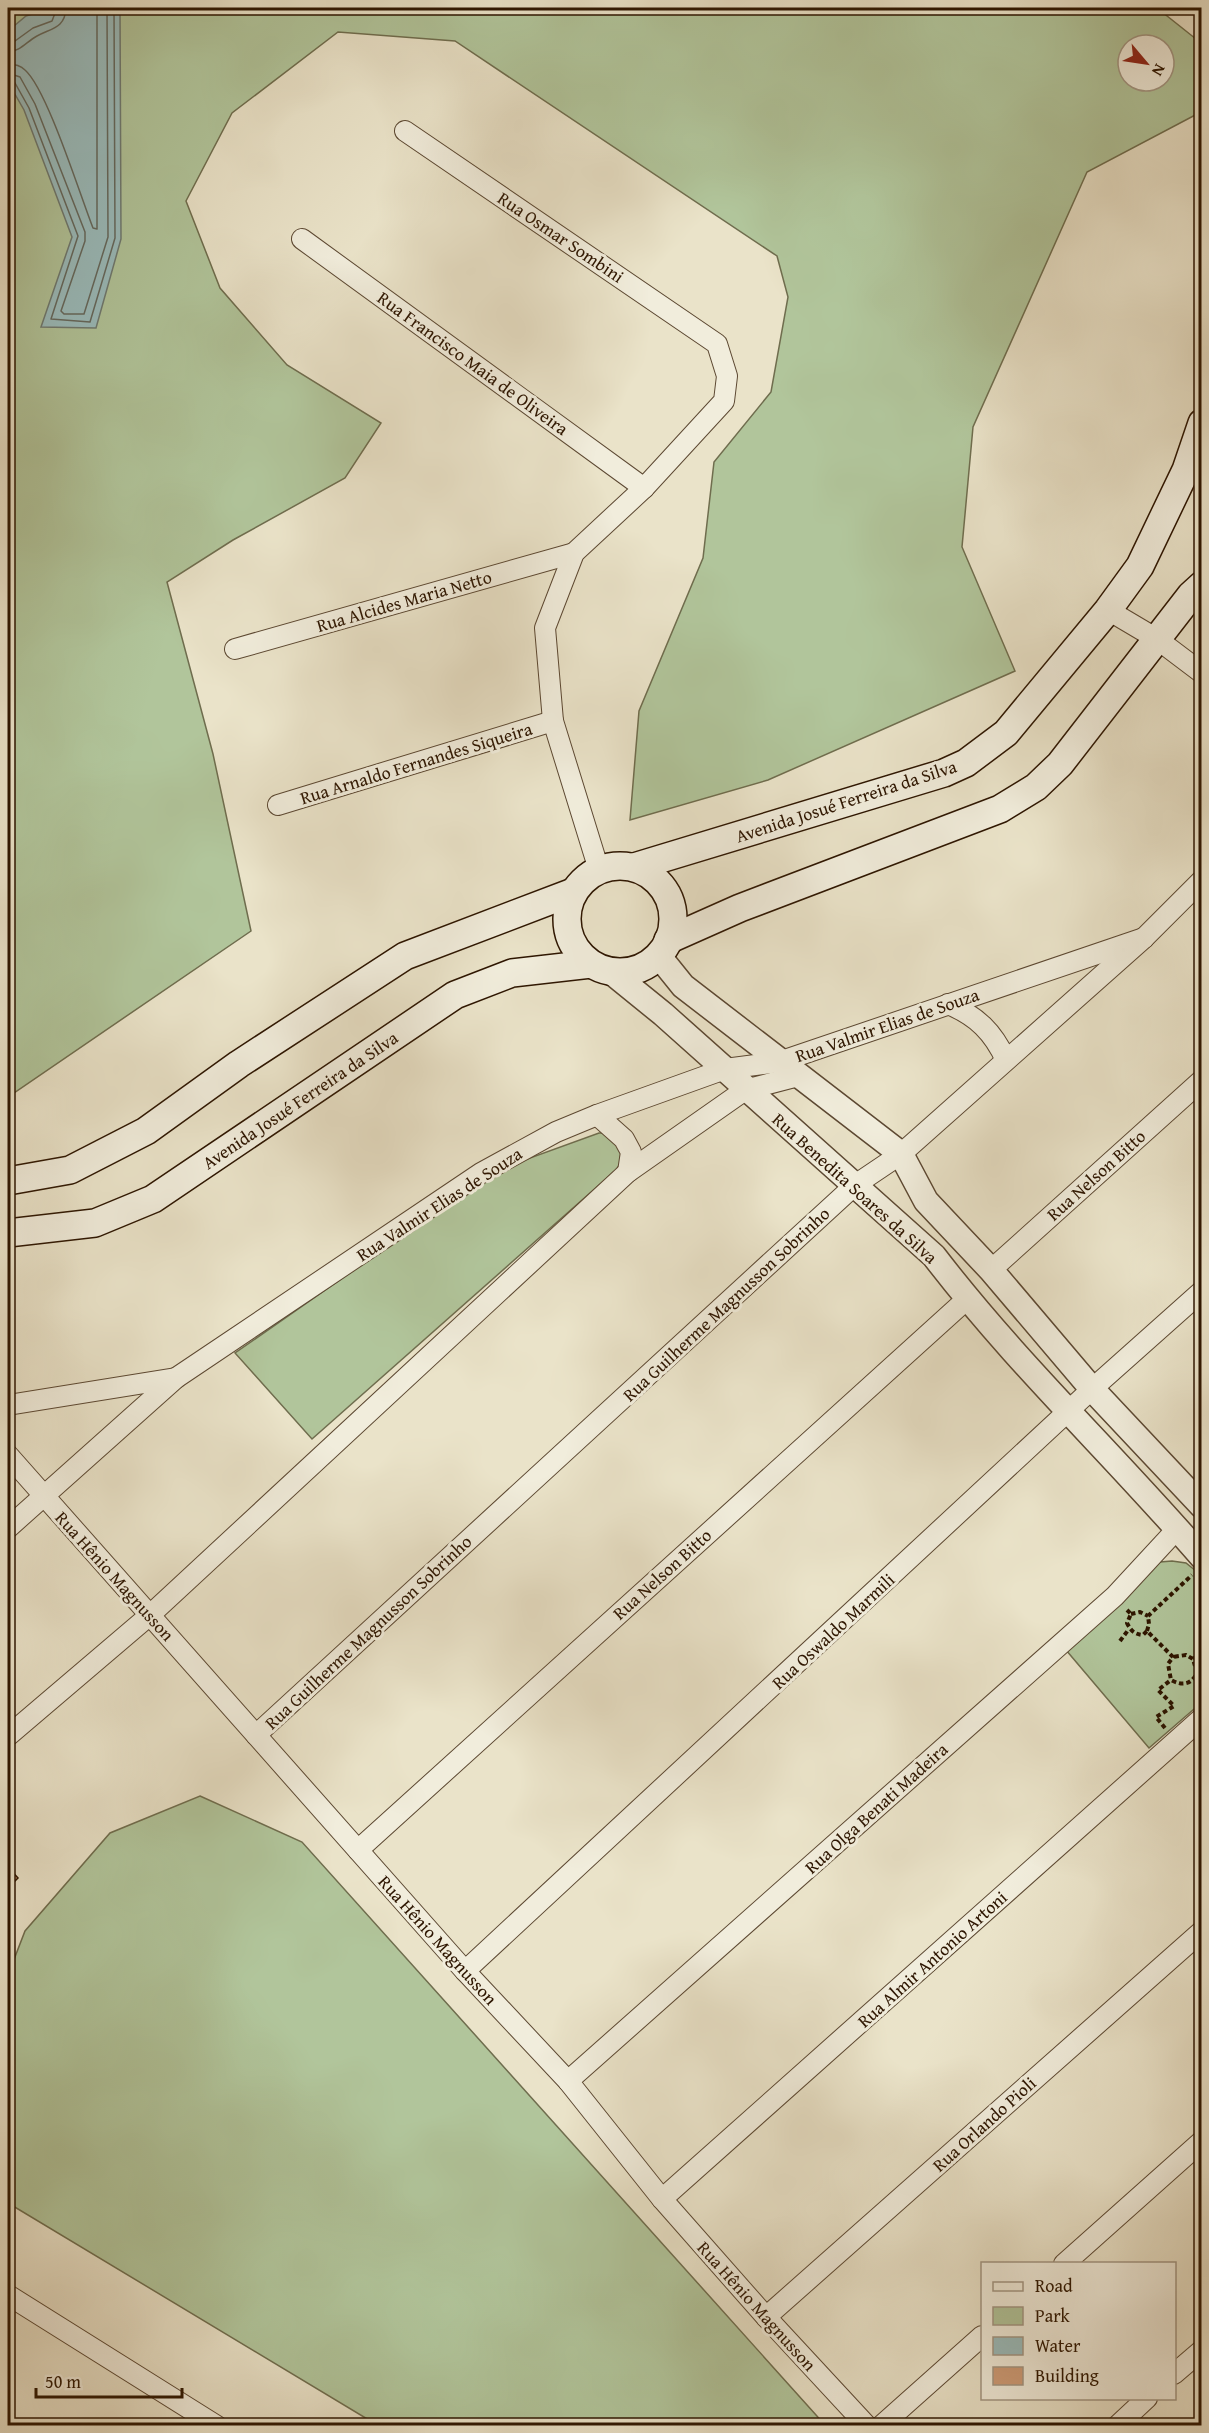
<svg xmlns="http://www.w3.org/2000/svg" width="1209" height="2433" font-family="'Gentium Book Plus',serif">
  <style>
    .green { fill: #b1c59b; stroke: #6f6d4e; stroke-width: 1.5; fill-rule: evenodd }
    .water { fill: #9abdbe; stroke: #6e7a72; stroke-width: 1.5 }
    .lines { fill: none; stroke-linecap: round; stroke-linejoin: round }
    .shore { stroke: #64695f; stroke-width: 1.5 }
    .building { fill: #ce9c78; stroke: #2d1500; stroke-width: 1.5 }
    .minor-casing { stroke: #5c4832; stroke-width: 22 }
    .tertiary-casing { stroke: #5c4832; stroke-width: 27 }
    .secondary-casing { stroke: #2d1500; stroke-width: 30 }
    .path { stroke: #2d1500; stroke-width: 4; stroke-dasharray: 4.5 3; stroke-linecap: butt }
    .minor { stroke: #f1eddc; stroke-width: 20 }
    .tertiary { stroke: #f1eddc; stroke-width: 24 }
    .secondary { stroke: #f1eddc; stroke-width: 27 }
    .labels { text-anchor: middle; dominant-baseline: central; stroke-width: 6; stroke-linejoin: round; paint-order: stroke }
    .street-label { font-size: 18px; fill: #2d1500; stroke: #f1eddc }
  </style>
  <rect width="100%" height="100%" fill="#eae3c9"/>
  <filter id="stains"><feTurbulence type="fractalNoise" baseFrequency=".00333" numOctaves="4"/><feColorMatrix values="0 0 0 0 .2 0 0 0 0 .09 0 0 0 0 .02 0 0 0 .5 -.17"/></filter>
  <radialGradient id="worn" r=".72"><stop offset=".6" stop-color="#630" stop-opacity="0"/><stop offset="1" stop-color="#630" stop-opacity=".3"/></radialGradient>
  <g class="green">
    <path d="M8 8H1157L1201 43V112L1087 172 973 427 962 547 1015 671 768 780 630 820 639 711 703 558 714 462 771 392 788 297 777 256 455 41 338 32 232 113 186 201 220 288 287 365 381 423 345 478 233 540 167 582 213 754 251 931 8 1097ZM1128 45H1164V81H1128Z"/>
    <polygon points="599,1133 606,1133 621,1149 620,1164 616,1170 312,1439 235,1353 497,1170"/>
    <polygon points="1172,1561 1186,1563 1201,1575 1201,1703 1149,1748 1066,1650 1160,1562"/>
    <polygon points="200,1796 302,1842 825,2425 370,2425 369,2420 8,2203 8,1975 25,1931 110,1833"/>
  </g>
  <polygon class="water" points="52,8 120,8 121,239 96,328 41,327 72,237 24,110 8,82 8,31 26,16"/>
  <g class="lines">
    <g class="shore">
      <polyline points="8,43 15,41 33,28 52,21 57,8"/>
      <path d="M8 52C21 51 26 42 37 36 52 28 65 28 66 8"/>
      <path d="M8 64C14 64 20 65 25 70 47 89 80 195 93 228L97 229V8"/>
      <polyline points="8,73 20,77 35,104 85,232 85,241 61,311 64,314 84,314 108,237 107,8"/>
      <polyline points="8,80 15,83 29,108 78,236 51,319 90,322 115,238 114,8"/>
    </g>
  </g>
  <polygon class="building" points="8,1867 18,1878 8,1888"/>
  <g class="lines">
    <defs>
      <g id="minor">
        <polyline points="405,131 717,344 727,376 724,401 644,488 574,553 545,628 553,721 599,870"/>
        <polyline points="302,239 644,488"/>
        <polyline points="1108,610 1157,639 1202,673"/>
        <polyline points="235,649 574,553"/>
        <polyline points="278,805 553,721"/>
        <path d="M948 1004C977 1016 993 1032 1006 1060"/>
        <polyline points="597,1115 624,1139 631,1152 628,1172"/>
        <polyline points="991,1270 1202,1080"/>
        <polyline points="8,1405 176,1378"/>
        <polyline points="8,1455 465,1971 568,2081 662,2199 766,2317 867,2426"/>
        <polyline points="8,1528 176,1378 481,1173 556,1132 597,1115 725,1069 779,1062 1144,938"/>
        <polyline points="256,1735 855,1185 901,1154 1144,938 1202,880"/>
        <polyline points="8,1736 150,1615 628,1172 745,1090 798,1076"/>
        <polyline points="358,1850 967,1299"/>
        <polyline points="465,1971 1092,1389 1202,1291"/>
        <polyline points="568,2081 1115,1596 1177,1529"/>
        <polyline points="662,2199 1202,1718"/>
        <polyline points="1064,2264 1202,2141"/>
        <polyline points="8,2295 217,2426"/>
        <polyline points="766,2317 1202,1931"/>
        <polyline points="1174,2374 1202,2350"/>
        <polyline points="881,2426 982,2336"/>
        <polyline points="1117,2426 1147,2398"/>
      </g>
      <g id="tertiary">
        <polyline points="658,955 683,986 901,1154 926,1201 991,1270 1092,1389 1202,1506"/>
        <path d="M610 971 663 1014 934 1256C1016 1363 1114 1455 1202 1557"/>
      </g>
      <g id="secondary">
        <circle cx="620" cy="919" r="53"/>
        <polyline points="634,867 944,773 966,763 1006,733 1108,610 1140,566 1186,470 1202,423"/>
        <polyline points="668,940 740,908 1000,809 1036,787 1060,764 1191,595 1202,585"/>
        <polyline points="8,1181 70,1170 146,1131 239,1064 405,956 573,892"/>
        <polyline points="8,1233 95,1223 153,1199 455,995 512,973 591,964"/>
      </g>
    </defs>
    <use href="#minor" class="minor-casing"/>
    <use href="#tertiary" class="tertiary-casing"/>
    <use href="#secondary" class="secondary-casing"/>
    <g class="path">
      <path d="M1127 1610 1131 1614 1127 1623C1131 1631 1134 1634 1143 1635L1147 1631 1173 1657 1168 1664 1171 1680C1182 1686 1191 1685 1197 1673L1193 1659 1186 1655 1173 1657"/>
      <polyline points="1131,1614 1140,1612 1148,1616"/>
      <polyline points="1147,1631 1149,1624 1148,1616 1192,1575"/>
      <polyline points="1120,1641 1129,1629"/>
      <polyline points="1193,1659 1202,1652"/>
      <polyline points="1165,1728 1156,1717 1174,1706 1158,1690 1171,1680"/>
    </g>
    <use href="#minor" class="minor"/>
    <use href="#tertiary" class="tertiary"/>
    <use href="#secondary" class="secondary"/>
  </g>
  <g class="labels">
    <g class="street-label">
      <text transform="translate(561 237) rotate(34)">Rua Osmar Sombini</text>
      <text transform="translate(473 363) rotate(36)">Rua Francisco Maia de Oliveira</text>
      <text transform="translate(404 601) rotate(-16)">Rua Alcides Maria Netto</text>
      <text transform="translate(416 763) rotate(-17)">Rua Arnaldo Fernandes Siqueira</text>
      <text transform="translate(846 801) rotate(-18)">Avenida Josué Ferreira da Silva</text>
      <text transform="translate(887 1025) rotate(-19)">Rua Valmir Elias de Souza</text>
      <text transform="translate(300 1100) rotate(-34)">Avenida Josué Ferreira da Silva</text>
      <text transform="translate(1096 1175) rotate(-42)">Rua Nelson Bitto</text>
      <text transform="translate(855 1188) rotate(42)">Rua Benedita Soares da Silva</text>
      <text transform="translate(439 1204) rotate(-33)">Rua Valmir Elias de Souza</text>
      <text transform="translate(726 1304) rotate(-43)">Rua Guilherme Magnusson Sobrinho</text>
      <text transform="translate(662 1574) rotate(-42)">Rua Nelson Bitto</text>
      <text transform="translate(115 1576) rotate(48)">Rua Hênio Magnusson</text>
      <text transform="translate(833 1631) rotate(-43)">Rua Oswaldo Marmili</text>
      <text transform="translate(368 1632) rotate(-43)">Rua Guilherme Magnusson Sobrinho</text>
      <text transform="translate(876 1808) rotate(-42)">Rua Olga Benati Madeira</text>
      <text transform="translate(438 1940) rotate(48)">Rua Hênio Magnusson</text>
      <text transform="translate(932 1959) rotate(-42)">Rua Almir Antonio Artoni</text>
      <text transform="translate(984 2124) rotate(-42)">Rua Orlando Pioli</text>
      <text transform="translate(757 2306) rotate(48)">Rua Hênio Magnusson</text>
    </g>
  </g>
  <rect width="1209" height="2433" fill="none" stroke="#eae3c9" stroke-width="30"/>
  <rect x="9" y="9" width="1191" height="2415" fill="none" stroke="#2d1500" stroke-width="3"/>
  <rect x="15" y="15" width="1179" height="2403" fill="none" stroke="#2d1500" stroke-width="1.5"/>
  <rect x="981" y="2262" width="195" height="138" fill="#f1eddc" stroke="#a39784" stroke-width="1.5"/>
  <rect x="993" y="2282" width="30" height="9" fill="#f1eddc" stroke="#a39784" stroke-width="1.5"/>
  <text x="1035" y="2292" font-size="18" fill="#2d1500">Road</text>
  <rect x="993" y="2307" width="30" height="18" fill="#b1c59b" stroke="#a39784" stroke-width="1.5"/>
  <text x="1035" y="2322" font-size="18" fill="#2d1500">Park</text>
  <rect x="993" y="2337" width="30" height="18" fill="#9abdbe" stroke="#a39784" stroke-width="1.5"/>
  <text x="1035" y="2352" font-size="18" fill="#2d1500">Water</text>
  <rect x="993" y="2367" width="30" height="18" fill="#ce9c78" stroke="#a39784" stroke-width="1.5"/>
  <text x="1035" y="2382" font-size="18" fill="#2d1500">Building</text>
  <g transform="translate(1146 63) rotate(119)"><circle r="28" fill="#f1eddc" stroke="#a39784" stroke-width="1.5"/>
  <path d="M0-4.5L10 22L0 15L-10 22Z" fill="#8f2418"/>
  <text y="-9" font-size="16" font-weight="bold" text-anchor="middle" fill="#2d1500">N</text>
  </g>
  <path d="M36 2388v9h146v-9" fill="none" stroke="#2d1500" stroke-width="3"/>
  <text x="45" y="2388" font-size="18" fill="#2d1500" stroke="#f1eddc" stroke-width="4.5" paint-order="stroke">50 m</text>
  <rect width="100%" height="100%" filter="url(#stains)"/>
  <rect width="100%" height="100%" fill="url(#worn)"/>
</svg>
